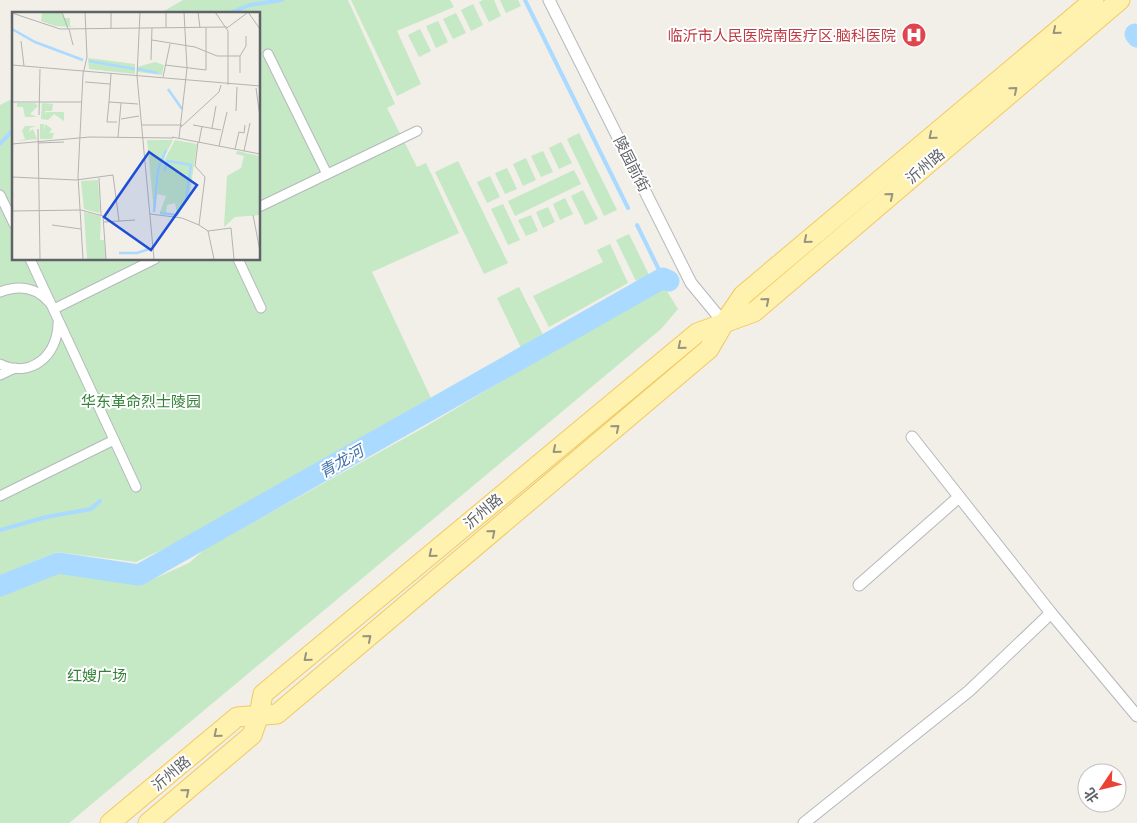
<svg xmlns="http://www.w3.org/2000/svg" width="1137" height="823" font-family="'PT Sans Narrow','Noto Sans SC',sans-serif">
  <style>
    .green { fill: #c5e8c5 }
    .lines { fill: none; stroke-linecap: round; stroke-linejoin: round }
    .stream { stroke: #aadaff; stroke-width: 4 }
    .river { stroke: #aadaff; stroke-width: 21 }
    .pedestrian-casing { stroke: #b5b8bc; stroke-width: 11 }
    .minor-casing { stroke: #b5b8bc; stroke-width: 13 }
    .primary-casing { stroke: #f2c960; stroke-width: 21 }
    .pedestrian { stroke: #fff; stroke-width: 9 }
    .minor { stroke: #fff; stroke-width: 11 }
    .primary { stroke: #fff2af; stroke-width: 19 }
    .oneway { stroke: #979581 }
    .labels { text-anchor: middle; dominant-baseline: central; stroke-width: 4; stroke-linejoin: round; paint-order: stroke }
    .health-label { font-size: 15px; fill: #be3a42; stroke: #fff; text-anchor: end }
    .street-label { font-size: 15px; fill: #5f6368; stroke: #fff }
    .park-label { font-size: 15px; fill: #348238; stroke: #fff }
    .water-label { font-size: 16px; font-style: italic; fill: #4174aa; stroke: #fff }
    .inset-river { fill: none; stroke: #aadaff; stroke-width: 2.5 }
    .inset-road { fill: none; stroke: #b3b3b1; stroke-width: 1 }
    .view { fill: #1d4ed8; fill-opacity: 0.15; stroke: #1d4ed8; stroke-width: 2.5 }
    .inset-edge { fill: none; stroke: #5f6368; stroke-width: 2.5 }
  </style>
  <rect width="100%" height="100%" fill="#f1efe8"/>
  <g class="green">
    <polygon points="183,0 348,0 395,104 387,108 417,167 426,163 459,233 372,272 431,398 178,542 136,562 57,552 0,575 0,105 14,98 14,259 259,259 259,14 159,14"/>
    <polygon points="351,0 450,0 454,7 397,31 421,84 397,96"/>
    <polygon points="483,0 494,0 501,16 489,22 479,2"/>
    <polygon points="500,0 518,0 521,6 506,13"/>
    <polygon points="473,4 483,25 471,31 461,10"/>
    <polygon points="456,13 466,33 453,39 443,19"/>
    <polygon points="438,21 448,42 436,48 426,26"/>
    <polygon points="420,29 431,51 419,57 408,35"/>
    <polygon points="579,133 617,210 604,216 567,139"/>
    <polygon points="561,142 572,163 559,169 549,148"/>
    <polygon points="543,151 553,172 541,177 531,156"/>
    <polygon points="526,158 536,180 523,186 513,164"/>
    <polygon points="458,161 508,263 484,274 435,172"/>
    <polygon points="507,168 517,189 505,194 495,173"/>
    <polygon points="574,170 581,184 515,216 508,201"/>
    <polygon points="490,176 500,197 487,203 477,182"/>
    <polygon points="583,190 598,219 585,225 571,196"/>
    <polygon points="565,198 573,214 560,220 553,204"/>
    <polygon points="503,204 520,240 508,245 491,209"/>
    <polygon points="548,207 555,222 543,228 536,212"/>
    <polygon points="531,215 538,231 526,236 518,220"/>
    <polygon points="629,234 649,275 636,281 616,240"/>
    <polygon points="610,244 628,283 549,327 533,296 603,262 597,250"/>
    <polygon points="663,285 678,309 661,329 69,823 0,823 0,596 59,570 140,585 189,563 205,549 425,427"/>
    <polygon points="519,287 545,339 522,350 497,298"/>
  </g>
  <g class="lines">
    <g class="stream">
      <polyline points="525,0 628,208"/>
      <polyline points="227,14 250,5 282,0"/>
      <polyline points="0,144 14,129"/>
      <polyline points="637,225 663,278"/>
      <polyline points="0,530 46,517 91,509 100,501"/>
    </g>
    <g class="river">
      <polyline points="1135,34 1137,37"/>
      <polyline points="0,586 58,563 139,575 663,278 669,281"/>
    </g>
    <defs>
      <g id="pedestrian">
        <polyline points="268,54 327,174"/>
        <polyline points="0,195 14,224"/>
        <polyline points="259,207 417,131"/>
        <polyline points="30,259 136,487"/>
        <polyline points="238,259 261,308"/>
        <path d="M0 292C18 285 36 287 49 302"/>
        <polyline points="54,309 155,259"/>
        <path d="M0 364C31 379 58 355 58 323"/>
        <polyline points="0,375 15,368"/>
        <polyline points="0,496 114,440"/>
      </g>
      <g id="minor">
        <polyline points="549,0 691,283 724,323"/>
        <polyline points="912,437 1051,613 1137,716"/>
        <polyline points="859,585 959,497"/>
        <polyline points="804,823 969,691 1051,613"/>
      </g>
      <g id="primary">
        <polyline points="110,823 237,717 277,714 709,349 724,323 743,295 1094,0"/>
        <polyline points="148,823 252,735 259,715 263,694 697,333 754,312 1120,0"/>
      </g>
    </defs>
    <use href="#pedestrian" class="pedestrian-casing"/>
    <use href="#minor" class="minor-casing"/>
    <use href="#primary" class="primary-casing"/>
    <use href="#pedestrian" class="pedestrian"/>
    <use href="#minor" class="minor"/>
    <use href="#primary" class="primary"/>
  </g>
  <defs><path id="oneway-chevron" d="M-2-3.5L2.5 0L-2 3.5" fill="none" stroke-width="1.6" stroke-linecap="round" stroke-linejoin="round" transform="scale(1.25)"/></defs>
  <g class="oneway">
    <use href="#oneway-chevron" transform="translate(1056 31) rotate(140)"/>
    <use href="#oneway-chevron" transform="translate(1014 90) rotate(-40)"/>
    <use href="#oneway-chevron" transform="translate(932 136) rotate(140)"/>
    <use href="#oneway-chevron" transform="translate(890 196) rotate(-40)"/>
    <use href="#oneway-chevron" transform="translate(807 240) rotate(140)"/>
    <use href="#oneway-chevron" transform="translate(766 301) rotate(-40)"/>
    <use href="#oneway-chevron" transform="translate(681 346) rotate(140)"/>
    <use href="#oneway-chevron" transform="translate(616 428) rotate(-40)"/>
    <use href="#oneway-chevron" transform="translate(556 450) rotate(140)"/>
    <use href="#oneway-chevron" transform="translate(492 533) rotate(-40)"/>
    <use href="#oneway-chevron" transform="translate(432 554) rotate(140)"/>
    <use href="#oneway-chevron" transform="translate(368 638) rotate(-40)"/>
    <use href="#oneway-chevron" transform="translate(307 658) rotate(140)"/>
    <use href="#oneway-chevron" transform="translate(217 734) rotate(140)"/>
    <use href="#oneway-chevron" transform="translate(186 792) rotate(-40)"/>
  </g>
  <defs>
    <symbol id="hospital-disc" viewBox="-11 -11 22 22"><circle r="9.5" fill="#e0444e" stroke="#fff"/><path d="M-5-5h3v3.5h4V-5h3V5h-3V1.5h-4V5h-3Z" fill="#fff"/></symbol>
  </defs>
  <g fill-rule="evenodd">
    <use href="#hospital-disc" x="900" y="21" width="28" height="28"/>
  </g>
  <g class="labels">
    <g class="health-label">
      <text x="896" y="35">临沂市人民医院南医疗区·脑科医院</text>
    </g>
    <g class="street-label">
      <text transform="translate(632 164) rotate(63)">陵园前街</text>
      <text transform="translate(925 166) rotate(-40)">沂州路</text>
      <text transform="translate(483 511) rotate(-40)">沂州路</text>
      <text transform="translate(171 773) rotate(-40)">沂州路</text>
    </g>
    <g class="park-label">
      <text x="141" y="401">华东革命烈士陵园</text>
      <text x="97" y="675">红嫂广场</text>
    </g>
    <g class="water-label">
      <text transform="translate(341 461) rotate(-30)">青龙河</text>
    </g>
  </g>
  <g transform="translate(12 12)">
    <rect width="248" height="248" fill="#f1efe8"/>
    <path d="M30 0H49L52 6H58V14L63 15 43 14 29 9ZM76 46 123 52V62L77 57ZM143 50 152 53 150 63 126 60 125 55ZM5 91H23L26 94 18 102 25 105H13L11 95H5ZM30 91 41 92 40 99H33V103L34 100H52V109L42 102 36 108 29 107ZM28 112H32L33 119V112L40 117 37 121H42L40 127H28ZM13 114H24L18 116 17 120 21 117 25 127 5 129 13 127 10 119ZM135 128H161L145 158 142 200ZM163 128 185 132 177 187 165 203 163 191 155 193 154 201 148 200 154 184 145 182 147 158ZM225 139 247 144V203L223 205 212 215 215 164 229 156 232 144 224 142ZM86 168 88 198 87 201 72 197 69 169ZM72 200 89 204 88 228H92L94 247H75Z" fill="#c5e8c5"/>
    <path class="inset-river" d="M0 17 23 30 71 48M77 49 123 57M126 57 146 61M156 77 170 97M142 200 146 158 154 138M148 201 165 203 174 187 179 153 156 149 152 159M107 241H125L137 237"/>
    <path class="inset-road" d="M50 0 56 17M99 0V16M186 0 188 16M203 0 216 19V73M236 0 248 17M0 1 48 17 215 15M154 16V0M215 16 235 1M57 17 61 33M140 28 183 35 205 44H228M9 29 12 54M139 48 140 16M0 53 248 74M153 53 194 58V16M228 61V44L234 34V24M99 62 97 90 126 92M125 64 128 0M125 64 142 247M151 65 158 32M73 70 98 72M244 76 248 105M0 90H70M97 90 95 110H105M224 99 225 75M27 103 28 57M109 107 127 104M130 113H170M181 113 209 118M169 115 207 80 209 73M200 116 204 94M26 117 28 247M106 125 109 91M160 125 248 142M167 126 175 56 172 0M186 130 183 154 193 165 187 213M187 130 190 114M26 131 52 130M0 132 78 125 161 126M207 134 215 100M223 137 227 120 232 121 233 113M232 139 238 111M0 165 64 168 101 163 107 209M87 166 89 203M0 199 69 198 91 204 94 247M138 202 170 206 187 213 196 219 202 247M241 203 248 239M92 210 123 208M40 213 69 217M196 219 219 216 222 247M71 247 66 164 71 62 75 45 73 0"/>
    <path class="view" d="M137 140 185 173 139 238 92 205Z"/>
    <rect width="248" height="248" class="inset-edge"/>
  </g>
  <g transform="translate(1102 788) rotate(235)"><circle r="24" fill="#ffffff" stroke="#bfc1c3"/>
  <path d="M0-4L9 19L0 12L-9 19Z" fill="#ea4335"/>
  <text y="-8" font-size="14" font-weight="bold" text-anchor="middle" fill="#5f6368">北</text>
  </g>
</svg>
